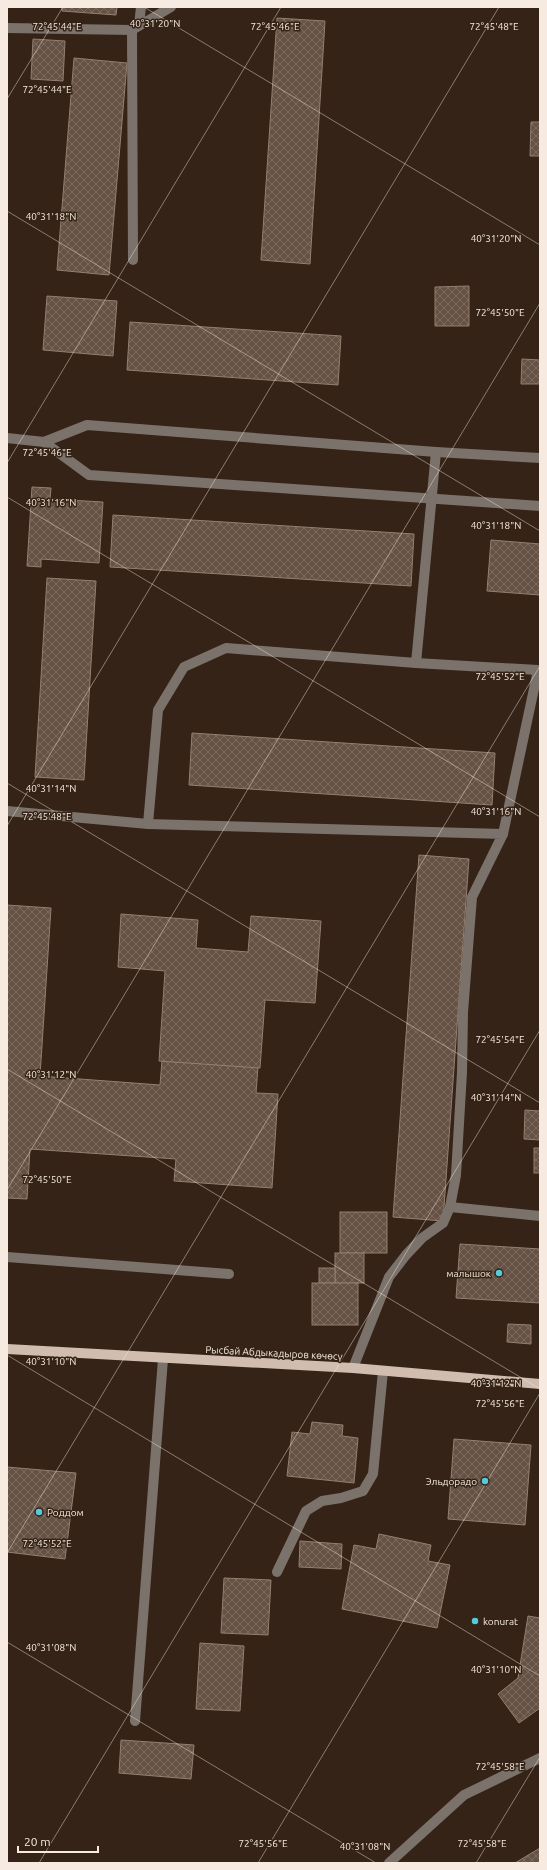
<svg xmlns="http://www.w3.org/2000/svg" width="547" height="1870" font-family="Ubuntu,sans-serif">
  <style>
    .building { fill: url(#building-cross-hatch); stroke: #947f70 }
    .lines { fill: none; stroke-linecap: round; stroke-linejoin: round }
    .minor { stroke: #7b726b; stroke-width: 10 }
    .major { stroke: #d0bdaf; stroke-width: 10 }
    .ticks { fill: none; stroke: #f6eae1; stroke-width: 1; stroke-opacity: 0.45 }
    .poi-dot { fill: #53cbdb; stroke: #342316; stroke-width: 1.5 }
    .labels { text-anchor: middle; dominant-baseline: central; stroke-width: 3; stroke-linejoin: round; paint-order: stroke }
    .poi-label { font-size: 10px; fill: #f6eae1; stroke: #342316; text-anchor: end }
    .street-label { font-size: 10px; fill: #f6eae1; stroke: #342316 }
    .ticks-label { font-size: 10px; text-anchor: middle; fill: #f6eae1; stroke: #342316; stroke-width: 3; stroke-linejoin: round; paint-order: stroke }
  </style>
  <defs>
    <pattern id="building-cross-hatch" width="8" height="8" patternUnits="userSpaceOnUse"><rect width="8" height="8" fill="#665244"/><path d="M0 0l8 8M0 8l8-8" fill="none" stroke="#7c6b5f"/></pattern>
  </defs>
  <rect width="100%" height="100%" fill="#342316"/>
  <g class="building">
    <polygon points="62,7 117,7 116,15 62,11"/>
    <polygon points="277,18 325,21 310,264 261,260"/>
    <polygon points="33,39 65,41 63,81 31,79"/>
    <polygon points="74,58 127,63 109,275 57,270"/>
    <polygon points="531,122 540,122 540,156 530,156"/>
    <polygon points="469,286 469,326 435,326 435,287"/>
    <polygon points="47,296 117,301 113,356 43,350"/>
    <polygon points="130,322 341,336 338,385 127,370"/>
    <polygon points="522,359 540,360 540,384 521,384"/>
    <polygon points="32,487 51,488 50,499 103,502 99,563 41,559 41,567 27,566"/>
    <polygon points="113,515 414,534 411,586 110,567"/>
    <polygon points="491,540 540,544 540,595 487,591"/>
    <polygon points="47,578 96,581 84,780 35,777"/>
    <polygon points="192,733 495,753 492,805 189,785"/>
    <polygon points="419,855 469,859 443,1221 393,1217"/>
    <polygon points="7,905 51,908 40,1076 160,1085 162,1061 258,1067 256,1093 278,1094 272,1188 174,1181 176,1159 30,1149 27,1199 7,1198"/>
    <polygon points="121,914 198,920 196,948 248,952 251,916 321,921 315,1003 265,1000 260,1068 159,1061 165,971 118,967"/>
    <polygon points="525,1110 540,1111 540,1140 524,1139"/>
    <rect x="534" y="1148" width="6" height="25"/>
    <rect x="340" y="1212" width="47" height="41"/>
    <polygon points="460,1244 540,1249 540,1303 456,1298"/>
    <rect x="335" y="1253" width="29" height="30"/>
    <rect x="319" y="1268" width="16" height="15"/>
    <rect x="312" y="1283" width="46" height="42"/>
    <polygon points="508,1324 531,1325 531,1344 507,1342"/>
    <polygon points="312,1422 343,1425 342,1436 358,1438 354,1483 287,1476 292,1432 310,1434"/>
    <polygon points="454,1439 531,1445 525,1525 448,1519"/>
    <polygon points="7,1467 76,1473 65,1559 7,1552"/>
    <polygon points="379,1534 431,1545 428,1561 450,1565 437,1628 342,1609 354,1545 376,1549"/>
    <polygon points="300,1541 342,1544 341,1569 299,1567"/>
    <polygon points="224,1578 271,1580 268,1635 221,1633"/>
    <polygon points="528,1616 540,1618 540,1708 519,1723 498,1694 518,1678"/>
    <polygon points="200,1643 244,1646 240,1711 196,1709"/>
    <polygon points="121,1740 194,1745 191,1779 119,1773"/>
    <polygon points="540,1848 540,1863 515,1863"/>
  </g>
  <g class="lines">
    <g class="minor">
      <polyline points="139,25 141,7"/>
      <polyline points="7,28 132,30 171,7"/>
      <polyline points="132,30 133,260"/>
      <polyline points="7,438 44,442 87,425 436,452 540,458"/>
      <polyline points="44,442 89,475 540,506"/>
      <polyline points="416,663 538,670 503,834"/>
      <polyline points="7,811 148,824 503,834 472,897 463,1012 462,1072 456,1175 450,1207 443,1223 422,1238 406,1255 389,1277 353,1368"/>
      <polyline points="148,824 158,710 184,667 226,648 416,663 436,452"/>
      <polyline points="450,1207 540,1216"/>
      <polyline points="7,1257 229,1274"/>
      <polyline points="277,1572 306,1511 322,1501 341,1498 363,1491 373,1474 383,1371"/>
      <polyline points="135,1721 163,1359"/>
      <polyline points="389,1863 464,1795 540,1758"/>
    </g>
    <polyline class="major" points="7,1349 353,1368 540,1384"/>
  </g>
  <path class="ticks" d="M144 7 540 245M7 99 63 7M7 211 540 531M7 463 281 7M7 497 540 817M7 783 540 1103M7 826 499 7M7 1069 540 1389M7 1190 540 303M7 1355 540 1676M7 1553 540 666M7 1642 376 1863M39 1863 540 1030M258 1863 540 1393M476 1863 540 1757"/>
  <g class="poi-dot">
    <circle cx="499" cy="1273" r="4"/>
    <circle cx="485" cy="1481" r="4"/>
    <circle cx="39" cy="1512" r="4"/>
    <circle cx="475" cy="1621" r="4"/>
  </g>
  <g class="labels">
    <g class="poi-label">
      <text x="491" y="1273">малышок</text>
      <text x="477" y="1481">Эльдорадо</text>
      <text x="47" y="1512" text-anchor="start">Роддом</text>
      <text x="483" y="1621" text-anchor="start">konurat</text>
    </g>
    <g class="street-label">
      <text transform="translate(274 1353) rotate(3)">Рысбай Абдыкадыров көчөсү</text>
    </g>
  </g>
  <g class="ticks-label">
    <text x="155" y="27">40°31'20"N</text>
    <text x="494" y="30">72°45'48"E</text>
    <text x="57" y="30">72°45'44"E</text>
    <text x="275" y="30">72°45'46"E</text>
    <text x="47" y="93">72°45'44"E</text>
    <text x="51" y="220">40°31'18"N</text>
    <text x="496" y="242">40°31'20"N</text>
    <text x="500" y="316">72°45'50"E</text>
    <text x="47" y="456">72°45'46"E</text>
    <text x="51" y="506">40°31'16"N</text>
    <text x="496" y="529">40°31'18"N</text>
    <text x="500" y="680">72°45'52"E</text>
    <text x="51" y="792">40°31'14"N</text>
    <text x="496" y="815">40°31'16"N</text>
    <text x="47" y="820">72°45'48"E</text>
    <text x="500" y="1043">72°45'54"E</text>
    <text x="51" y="1078">40°31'12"N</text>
    <text x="496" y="1101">40°31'14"N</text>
    <text x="47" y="1183">72°45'50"E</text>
    <text x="51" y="1365">40°31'10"N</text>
    <text x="496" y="1387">40°31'12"N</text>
    <text x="500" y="1407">72°45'56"E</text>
    <text x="47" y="1547">72°45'52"E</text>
    <text x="51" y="1651">40°31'08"N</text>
    <text x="496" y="1673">40°31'10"N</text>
    <text x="500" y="1770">72°45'58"E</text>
    <text x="263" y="1847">72°45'56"E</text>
    <text x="482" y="1847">72°45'58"E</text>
    <text x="365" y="1850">40°31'08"N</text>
  </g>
  <rect width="547" height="1870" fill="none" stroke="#f6eae1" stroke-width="16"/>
  <path d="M18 1846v6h80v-6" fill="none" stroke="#f6eae1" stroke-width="2"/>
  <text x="24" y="1846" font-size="12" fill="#f6eae1" stroke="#342316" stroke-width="3" paint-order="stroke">20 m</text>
</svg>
